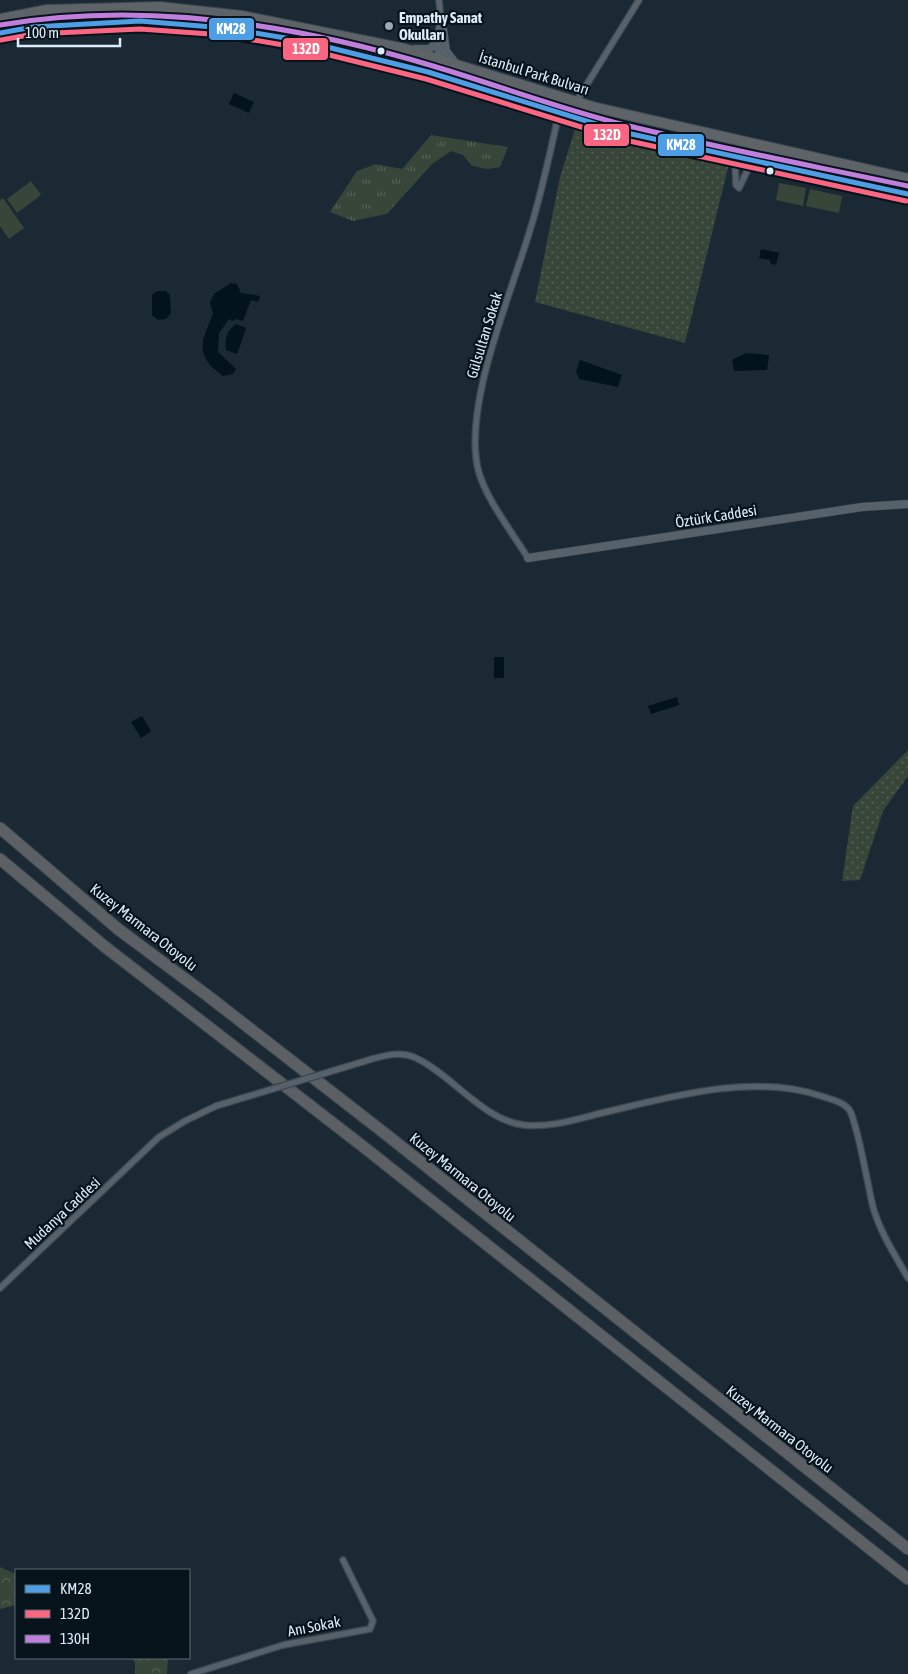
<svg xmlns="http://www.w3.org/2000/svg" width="908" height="1674" font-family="'Asap Condensed',sans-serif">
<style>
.grass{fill:url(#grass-dots)}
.forest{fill:url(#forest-crowns)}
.park{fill:url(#park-tufts)}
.pitch{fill:#374638}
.water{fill:#02131c}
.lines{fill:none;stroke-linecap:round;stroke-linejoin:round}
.minor-casing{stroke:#3a464f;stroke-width:8}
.tertiary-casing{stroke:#3a464f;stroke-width:9}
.trunk-casing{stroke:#3a464f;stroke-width:12}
.motorway-casing{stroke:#3a464f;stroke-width:13}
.minor{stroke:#56616a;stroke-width:5.5}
.tertiary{stroke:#56616a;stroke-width:8}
.trunk{stroke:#5e6368;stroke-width:10}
.motorway{stroke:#5c6064;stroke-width:11}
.minor-bridge-casing{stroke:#3a464f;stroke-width:8;stroke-linecap:butt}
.minor-bridge{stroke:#56616a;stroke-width:5.5}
.bus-1-casing{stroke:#07131b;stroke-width:9}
.bus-2-casing{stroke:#07131b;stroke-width:9}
.bus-3-casing{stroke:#07131b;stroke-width:9}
.bus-1{stroke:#4d9ee5;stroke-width:5}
.bus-2{stroke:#fa6682;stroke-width:5}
.bus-3{stroke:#c07fdc;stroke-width:5}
.poi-dot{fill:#98a8b4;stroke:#07131b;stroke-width:2}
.bus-dot{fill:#dcedf9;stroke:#07131b;stroke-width:2}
.labels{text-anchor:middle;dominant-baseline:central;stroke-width:4.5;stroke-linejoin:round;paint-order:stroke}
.poi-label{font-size:15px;font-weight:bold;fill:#dcedf9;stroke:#07131b;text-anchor:start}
.street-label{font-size:15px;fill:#dcedf9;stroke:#07131b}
.line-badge{stroke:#07131b;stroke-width:2}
.badge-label{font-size:14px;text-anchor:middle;font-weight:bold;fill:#fff}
</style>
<defs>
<pattern id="grass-dots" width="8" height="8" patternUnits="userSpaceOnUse" patternTransform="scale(1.25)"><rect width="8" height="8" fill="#374638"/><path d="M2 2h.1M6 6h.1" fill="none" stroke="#536156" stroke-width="1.8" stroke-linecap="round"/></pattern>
<pattern id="forest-crowns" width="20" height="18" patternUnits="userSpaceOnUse" patternTransform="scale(1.25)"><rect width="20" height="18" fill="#374638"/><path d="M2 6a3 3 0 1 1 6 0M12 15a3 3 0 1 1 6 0" fill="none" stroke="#536156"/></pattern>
<pattern id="park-tufts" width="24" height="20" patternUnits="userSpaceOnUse" patternTransform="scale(1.25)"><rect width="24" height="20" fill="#374638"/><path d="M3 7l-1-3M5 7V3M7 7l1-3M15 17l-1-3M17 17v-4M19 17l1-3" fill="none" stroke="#536156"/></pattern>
</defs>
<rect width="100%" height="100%" fill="#1a2934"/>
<g class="grass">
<polygon points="575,129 729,164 685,343 535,302 560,177"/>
<polygon points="908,750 908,776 883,811 860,880 842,881 853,806"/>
</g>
<g class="forest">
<polygon points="0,1567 16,1574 16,1605 0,1609"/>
<polygon points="131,1658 168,1658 167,1674 135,1674 135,1662"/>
</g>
<polygon class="park" points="431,135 508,147 500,167 488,169 472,166 463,155 451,151 432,164 387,214 353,221 330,212 357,171 376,164 402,169"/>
<g class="pitch">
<polygon points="31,181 41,195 17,213 7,199"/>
<polygon points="779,183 806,188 803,206 776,200"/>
<polygon points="810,189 842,196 839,213 806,206"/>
<polygon points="3,198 24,228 9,239 0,226 0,200"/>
</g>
<g class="water">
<polygon points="234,93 254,102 249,113 229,104"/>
<polygon points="761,249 779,253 776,265 770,263 770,260 759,258"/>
<path d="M231,283L237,284L241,293L260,296L258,302L251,300L243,321L236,319L232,321L229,319L219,333L218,352L236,369L233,374L223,376C194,355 201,343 213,314L210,302L214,294Z"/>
<polygon points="157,291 166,291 170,295 171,313 166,319 158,320 152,315 152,295"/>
<path d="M236,324L246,328L237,354L226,350C224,340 227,330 236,324Z"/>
<polygon points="746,353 769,355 767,370 734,371 732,360"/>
<polygon points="580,360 622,375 618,387 579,379 576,372"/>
<rect x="494" y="657" width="10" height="21"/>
<polygon points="677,697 679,705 651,714 648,706"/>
<polygon points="142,716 151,731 141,738 131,722"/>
</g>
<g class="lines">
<defs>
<g id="minor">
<polyline points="439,0 441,23"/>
<polyline points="428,72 439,65 442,58"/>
<polyline points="576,102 639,0"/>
<polyline points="731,157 735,162 736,185 739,188 750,165 758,162"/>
<path d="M528,558C512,532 485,498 478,469C463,404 511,295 530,230C542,192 550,152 559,113"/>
<path d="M372,1059C386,1055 402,1051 416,1058C452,1075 484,1121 524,1125C550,1128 577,1119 602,1113C670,1097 752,1073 821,1096C830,1099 845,1102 850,1111C853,1116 854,1124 856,1129C863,1155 867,1181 873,1207C880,1232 895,1255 908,1278"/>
<polyline points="0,1288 159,1137 185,1121 216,1106"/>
<polyline points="191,1674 283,1645 370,1629 373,1621 343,1560"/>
</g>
<g id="tertiary">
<polyline points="443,29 446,51 456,64"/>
<polyline points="437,43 443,69 450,78"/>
<polyline points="415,49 429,49 437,43 441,23"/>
<polyline points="365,56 365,41"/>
<polyline points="528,558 862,507 908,504"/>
</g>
<g id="trunk">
<polyline points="0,19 47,10 160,7 242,16 405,49 593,107 908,179"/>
<polyline points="0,33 33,27 140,21 225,28 303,41 428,72 622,132 908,194"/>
</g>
<g id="motorway">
<polyline points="0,828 118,929 208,996 383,1132 908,1549"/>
<polyline points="0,859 104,946 365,1148 908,1579"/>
</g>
</defs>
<use href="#minor" class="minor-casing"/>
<use href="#tertiary" class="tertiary-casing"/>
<use href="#trunk" class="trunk-casing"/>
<use href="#motorway" class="motorway-casing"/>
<use href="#minor" class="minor"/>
<use href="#tertiary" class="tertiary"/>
<use href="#trunk" class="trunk"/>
<use href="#motorway" class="motorway"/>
<defs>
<polyline id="minor-bridge" points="216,1106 372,1059"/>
</defs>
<use href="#minor-bridge" class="minor-bridge-casing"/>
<use href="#minor-bridge" class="minor-bridge"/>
<defs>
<polyline id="bus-1" points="0,33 33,27 140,21 225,28 303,41 428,72 622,132 908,194"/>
<polyline id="bus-2" points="1,40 34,34 140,29 224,35 301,48 426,79 620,139 906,201"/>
<path id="bus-3" d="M0,25C144,0 294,24 433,66C497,85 560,109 625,125C718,148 814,166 908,186"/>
</defs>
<use href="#bus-1" class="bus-1-casing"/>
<use href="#bus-2" class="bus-2-casing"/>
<use href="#bus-3" class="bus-3-casing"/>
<use href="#bus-1" class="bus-1"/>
<use href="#bus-2" class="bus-2"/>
<use href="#bus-3" class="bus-3"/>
</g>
<circle class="poi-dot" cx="389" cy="26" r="5"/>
<g class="bus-dot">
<circle cx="381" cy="51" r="4.5"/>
<circle cx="770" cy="171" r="4.5"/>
</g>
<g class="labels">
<g class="poi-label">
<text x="399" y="17">Empathy Sanat<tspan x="399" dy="17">Okulları</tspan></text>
</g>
<g class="street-label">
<text transform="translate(534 73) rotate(17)">İstanbul Park Bulvarı</text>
<text transform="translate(484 335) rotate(-73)">Gülsultan Sokak</text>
<text transform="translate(716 516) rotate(-9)">Öztürk Caddesi</text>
<text transform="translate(144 927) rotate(38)">Kuzey Marmara Otoyolu</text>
<text transform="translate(463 1177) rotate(39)">Kuzey Marmara Otoyolu</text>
<text transform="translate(62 1213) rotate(-43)">Mudanya Caddesi</text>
<text transform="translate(780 1429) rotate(38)">Kuzey Marmara Otoyolu</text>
<text transform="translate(314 1626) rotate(-11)">Anı Sokak</text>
</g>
</g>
<g class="line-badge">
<rect x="208" y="17" width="47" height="24" rx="5" fill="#4d9ee5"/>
<rect x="282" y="37" width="47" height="24" rx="5" fill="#fa6682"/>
<rect x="583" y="123" width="47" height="24" rx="5" fill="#fa6682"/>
<rect x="657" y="133" width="48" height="24" rx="5" fill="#4d9ee5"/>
</g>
<g class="badge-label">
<text x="231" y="34">KM28</text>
<text x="306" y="54">132D</text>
<text x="607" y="140">132D</text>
<text x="681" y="150">KM28</text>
</g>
<rect x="15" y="1569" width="175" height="90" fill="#07131b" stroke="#5c6a74"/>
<rect x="25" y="1585" width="25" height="8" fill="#4d9ee5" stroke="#5c6a74"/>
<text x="60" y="1594" font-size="15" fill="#dcedf9">KM28</text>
<rect x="25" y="1610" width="25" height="8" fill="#fa6682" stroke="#5c6a74"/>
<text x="60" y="1619" font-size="15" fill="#dcedf9">132D</text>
<rect x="25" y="1635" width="25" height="8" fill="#c07fdc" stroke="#5c6a74"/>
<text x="60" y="1644" font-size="15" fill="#dcedf9">130H</text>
<path d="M18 38v8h102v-8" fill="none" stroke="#dcedf9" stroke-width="2.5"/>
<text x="25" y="38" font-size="15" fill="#dcedf9" stroke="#07131b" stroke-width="4" paint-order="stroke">100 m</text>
</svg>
